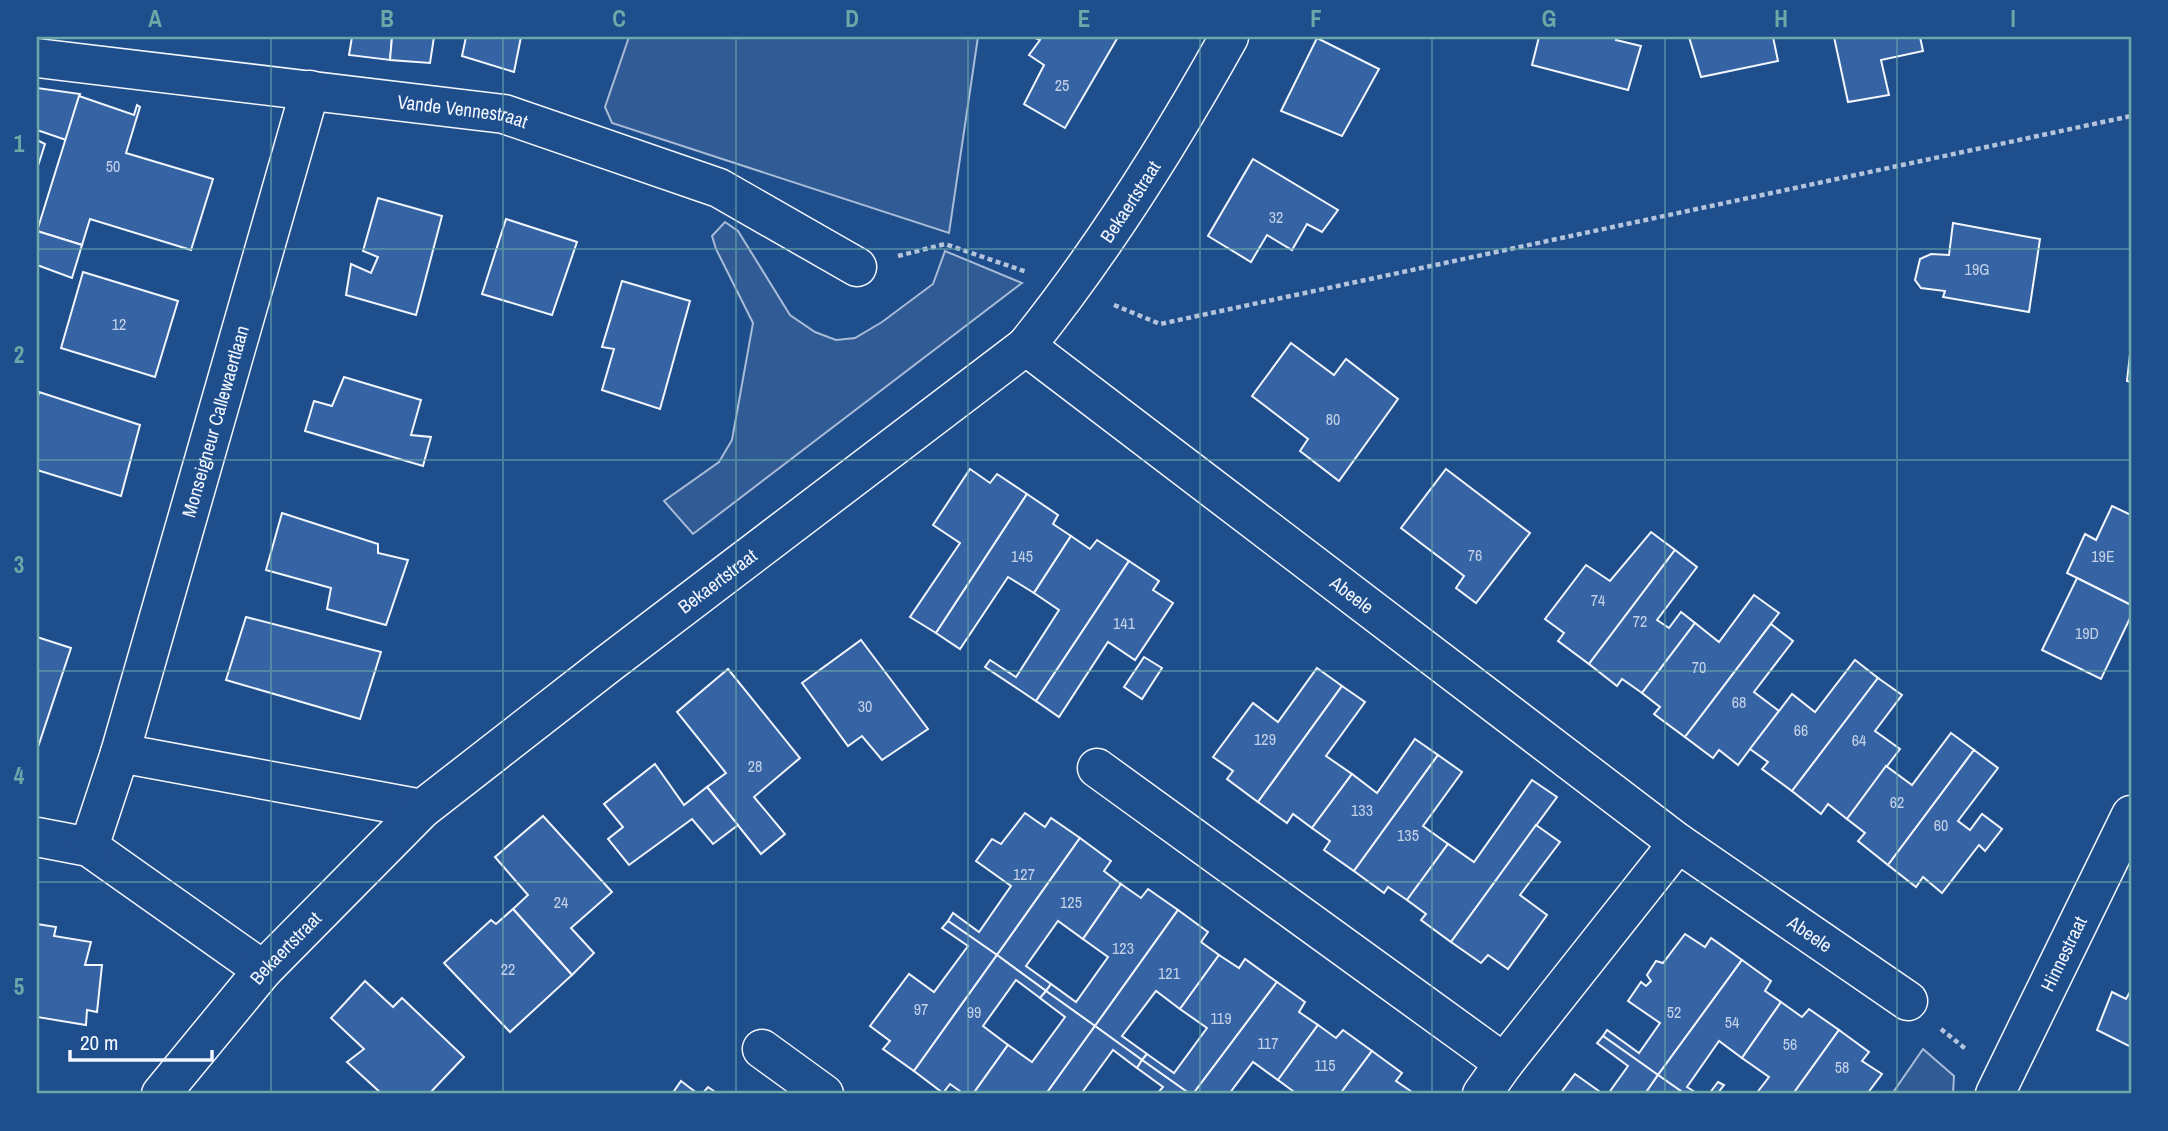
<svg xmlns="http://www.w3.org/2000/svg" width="2168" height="1131" font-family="'Archivo Narrow',sans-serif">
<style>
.built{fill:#305b95;stroke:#a8bbd7;stroke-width:2}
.building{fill:#3563a3;stroke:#f2f6ff;stroke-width:2}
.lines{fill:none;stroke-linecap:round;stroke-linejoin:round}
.street-casing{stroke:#f2f6ff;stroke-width:41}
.secondary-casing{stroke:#f2f6ff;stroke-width:41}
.path{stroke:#b3c4dc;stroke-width:4.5;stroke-dasharray:5 3.5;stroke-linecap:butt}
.street{stroke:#1f4e8c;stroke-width:38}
.secondary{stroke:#1f4e8c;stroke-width:38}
.grid{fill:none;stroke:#6aa9a8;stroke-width:2;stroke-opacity:0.55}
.labels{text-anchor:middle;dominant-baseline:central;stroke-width:5;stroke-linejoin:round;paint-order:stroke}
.number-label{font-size:16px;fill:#c3d1e8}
.street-label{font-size:19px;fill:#f2f6ff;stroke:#1f4e8c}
.neatline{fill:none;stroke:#6aa9a8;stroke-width:2.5}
.grid-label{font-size:23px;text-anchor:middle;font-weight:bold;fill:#6aa9a8}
</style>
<rect width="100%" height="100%" fill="#1f4e8c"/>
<g class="built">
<polygon points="629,37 978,37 949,233 612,123 605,107"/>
<polygon points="725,222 738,231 790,315 815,332 836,340 855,338 882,322 933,284 945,251 1022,283 693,534 664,501 719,462 732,440 753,323 716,249 712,236"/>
<polygon points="1923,1049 1954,1076 1953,1094 1892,1094"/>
</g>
<g class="building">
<polygon points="352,37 392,37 390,60 349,55"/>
<polygon points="392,37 434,37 430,63 390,60"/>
<polygon points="466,37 521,37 514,72 462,56"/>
<polygon points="1033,37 1118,37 1065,128 1024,104 1044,65 1029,55 1040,40"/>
<polygon points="1539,37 1617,37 1616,40 1641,46 1628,90 1532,65"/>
<polygon points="1689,37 1773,37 1778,61 1701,77"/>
<polygon points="1834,37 1920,37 1923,51 1881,60 1889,95 1848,102"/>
<polygon points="1317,38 1379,69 1342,136 1281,111"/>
<polygon points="37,88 80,94 66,140 37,130"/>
<polygon points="79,96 134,115 137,105 140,107 126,153 213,179 191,250 90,219 82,245 37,231"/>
<polygon points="37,140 45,144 37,169"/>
<polygon points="1253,159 1338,210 1322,232 1307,224 1292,250 1267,235 1251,262 1208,236"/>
<polygon points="378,198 442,216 416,315 346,295 351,264 371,273 378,257 363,251"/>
<polygon points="506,219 577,242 552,315 482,294"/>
<polygon points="1953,223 2040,239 2029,312 1943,297 1945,291 1921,288 1915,280 1920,259 1931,254 1949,255"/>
<polygon points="37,231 82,245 72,278 37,265"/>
<polygon points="83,272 178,301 155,377 61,348"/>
<polygon points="622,281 690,301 660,409 602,390 614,349 602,347"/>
<polygon points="1291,343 1334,375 1346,359 1398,399 1339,481 1300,451 1308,439 1252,396"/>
<polygon points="2131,345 2131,382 2127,381"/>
<polygon points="344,377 421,400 411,435 431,437 423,466 305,431 314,401 332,406"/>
<polygon points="39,392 140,425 121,496 37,470 37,401"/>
<polygon points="970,469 990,483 997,474 1027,494 936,633 910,617 960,543 933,525"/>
<polygon points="1446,469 1530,533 1476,603 1456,588 1464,576 1401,528"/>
<polygon points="1027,494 1058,515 1053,524 1071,536 1034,593 1008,577 960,649 936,633"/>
<polygon points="2112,506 2131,515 2131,605 2067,573 2085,534 2096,540"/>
<polygon points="282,513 378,544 378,553 408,560 386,625 327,609 331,588 266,570"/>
<polygon points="1651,532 1675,550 1589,664 1558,641 1564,633 1545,619 1586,565 1610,581"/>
<polygon points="1071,536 1090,549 1097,540 1129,561 1036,701 985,667 990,660 1016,677 1059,610 1034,593"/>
<polygon points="1675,550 1697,567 1657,620 1669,628 1681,612 1695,623 1642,693 1622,679 1617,686 1589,664"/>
<polygon points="1129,561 1159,581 1153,590 1173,603 1135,660 1108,642 1059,717 1036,701"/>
<polygon points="2077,578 2131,605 2131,616 2101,679 2042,650"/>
<polygon points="1754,595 1779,613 1685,737 1654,714 1660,707 1642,693 1695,623 1719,642"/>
<polygon points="246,617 381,652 360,719 226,680"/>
<polygon points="1771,624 1793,641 1754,692 1779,711 1738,765 1719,750 1713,758 1685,737"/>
<polygon points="37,637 71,648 38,747 37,747"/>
<polygon points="861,640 928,729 882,760 862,736 848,746 802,683"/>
<polygon points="1144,657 1162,668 1142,699 1124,687"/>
<polygon points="1855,660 1878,678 1792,791 1762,769 1768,762 1750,749 1792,694 1815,712"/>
<polygon points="1317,668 1342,686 1258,802 1227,779 1233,771 1213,757 1253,703 1278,722"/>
<polygon points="728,669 800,758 754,797 785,834 761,854 707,787 726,773 677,712"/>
<polygon points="1878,678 1902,695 1875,731 1900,749 1847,819 1828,804 1821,814 1792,791"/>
<polygon points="1342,686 1365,702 1326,756 1352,774 1312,828 1293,814 1287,823 1258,802"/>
<polygon points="1951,733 1974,750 1888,865 1858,841 1865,833 1847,819 1886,766 1912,785"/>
<polygon points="1415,739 1438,755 1354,871 1324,850 1330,841 1312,828 1352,774 1377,793"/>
<polygon points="1974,750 1998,768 1958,821 1970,830 1982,814 2002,829 1985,851 1979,845 1942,893 1923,877 1916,887 1888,865"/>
<polygon points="1438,755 1462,772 1423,826 1448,844 1407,900 1388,887 1384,893 1354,871"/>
<polygon points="655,764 684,805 707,787 738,825 713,844 692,819 629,865 608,839 623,827 604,804"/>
<polygon points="1532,780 1557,797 1451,942 1421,920 1426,914 1407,900 1448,844 1474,862"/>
<polygon points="1025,813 1045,827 1051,818 1080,838 997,955 948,921 953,913 979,932 1011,886 976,861 992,839 1001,844"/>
<polygon points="543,816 612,892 571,928 594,953 572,975 513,909 528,895 495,857"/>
<polygon points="1536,825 1560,842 1520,895 1547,915 1508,969 1488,955 1481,963 1451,942"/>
<polygon points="1080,838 1111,861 1104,871 1121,884 1083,939 1058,921 1026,966 1051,984 1046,991 997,955"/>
<polygon points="1121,884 1141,898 1148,889 1178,910 1095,1026 1046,991 1051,984 1076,1002 1108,957 1083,939"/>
<polygon points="513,909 572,975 510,1032 444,963 491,920 496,924"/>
<polygon points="1178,910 1208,932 1201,942 1219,955 1180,1009 1156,991 1122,1036 1147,1054 1142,1060 1095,1026"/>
<polygon points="948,921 997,955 914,1071 883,1049 890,1041 870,1026 909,974 934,992 968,946 942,928"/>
<polygon points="37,924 56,927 54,936 91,942 85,965 102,965 97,1012 87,1010 86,1025 37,1017"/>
<polygon points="1685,934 1705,947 1711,938 1742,960 1658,1075 1603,1036 1607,1030 1639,1053 1660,1023 1628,1001 1641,982 1646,986 1651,981 1647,975 1656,961 1663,963"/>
<polygon points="997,955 1046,991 1040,998 1016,980 983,1026 1008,1045 973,1094 964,1094 950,1084 943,1093 914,1071"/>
<polygon points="1219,955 1239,968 1245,959 1277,982 1193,1094 1190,1094 1142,1060 1147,1054 1174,1073 1207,1028 1180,1009"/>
<polygon points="1742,960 1771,981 1765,991 1781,1002 1742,1058 1719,1041 1687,1087 1698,1094 1685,1094 1658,1075"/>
<polygon points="365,981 393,1007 402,998 464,1057 429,1094 382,1094 347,1062 364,1049 331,1018"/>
<polygon points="1277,982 1305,1002 1299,1012 1318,1025 1278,1080 1253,1062 1229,1094 1193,1094"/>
<polygon points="2131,990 2131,1047 2097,1030 2112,992 2126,999"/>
<polygon points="1046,991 1095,1026 1046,1094 973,1094 1008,1045 1032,1062 1065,1017 1040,998"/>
<polygon points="1781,1002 1802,1017 1809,1009 1839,1030 1793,1094 1756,1094 1769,1077 1742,1058"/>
<polygon points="1318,1025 1336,1038 1343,1030 1372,1051 1340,1094 1297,1094 1278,1080"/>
<polygon points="1095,1026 1142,1060 1137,1068 1113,1050 1081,1094 1046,1094"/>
<polygon points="1839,1030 1869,1052 1862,1061 1882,1074 1867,1094 1793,1094"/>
<polygon points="1603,1036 1658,1075 1645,1094 1608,1094 1628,1066 1597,1043"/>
<polygon points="1372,1051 1402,1073 1396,1081 1415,1094 1340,1094"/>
<polygon points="1142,1060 1190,1094 1157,1094 1163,1087 1137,1068"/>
<polygon points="1575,1074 1603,1094 1560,1094"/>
<polygon points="1658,1075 1685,1094 1645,1094"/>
<polygon points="681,1081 698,1094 672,1094"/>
<polygon points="1718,1082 1724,1085 1717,1094 1709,1094"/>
<polygon points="708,1087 718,1094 702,1094"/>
</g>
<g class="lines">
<defs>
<g id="street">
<path id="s1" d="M37,58L504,114L719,188L857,267"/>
<path id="s2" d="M1026,346L1678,843L1908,1001"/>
<polyline points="120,753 422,809"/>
<polyline points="1097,768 1504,1063"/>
<polyline points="37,837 89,847 263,970"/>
<path id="s3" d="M89,847L120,753L310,90"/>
<polyline points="762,1049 824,1094"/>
<polyline points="1482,1094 1504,1063 1678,843"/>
<path id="s4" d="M1995,1094L2131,815"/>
</g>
<g id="secondary">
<path id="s5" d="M161,1094L263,970L422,809L608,664L1026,346C1104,249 1169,145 1229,37"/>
</g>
</defs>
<use href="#street" class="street-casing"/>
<use href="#secondary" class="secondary-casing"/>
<g class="path">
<polyline points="898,256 945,244 1027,272"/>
<polyline points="1114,305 1160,324 2131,116"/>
<polyline points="1941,1029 1967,1050"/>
</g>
<use href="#street" class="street"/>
<use href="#secondary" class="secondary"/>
</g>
<path class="grid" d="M271,37V1094M503,37V1094M736,37V1094M968,37V1094M1200,37V1094M1432,37V1094M1665,37V1094M1897,37V1094M37,249H2131M37,460H2131M37,671H2131M37,882H2131"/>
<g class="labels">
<g class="number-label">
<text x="1062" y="85">25</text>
<text x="113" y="166">50</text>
<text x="1276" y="217">32</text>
<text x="1977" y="269">19G</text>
<text x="119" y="324">12</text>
<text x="1333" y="419">80</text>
<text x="1475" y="555">76</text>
<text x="1022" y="556">145</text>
<text x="2103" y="556">19E</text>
<text x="1598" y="600">74</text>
<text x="1640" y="621">72</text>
<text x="1124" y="623">141</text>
<text x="2087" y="633">19D</text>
<text x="1699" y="667">70</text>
<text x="1739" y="702">68</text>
<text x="865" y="706">30</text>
<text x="1801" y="730">66</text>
<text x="1265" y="739">129</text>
<text x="1859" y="740">64</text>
<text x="755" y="766">28</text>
<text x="1897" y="802">62</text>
<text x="1362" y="810">133</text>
<text x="1941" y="825">60</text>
<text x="1408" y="835">135</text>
<text x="1024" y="874">127</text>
<text x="561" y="902">24</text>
<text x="1071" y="902">125</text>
<text x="1123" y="948">123</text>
<text x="508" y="969">22</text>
<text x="1169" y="973">121</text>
<text x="921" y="1009">97</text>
<text x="974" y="1012">99</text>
<text x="1674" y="1012">52</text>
<text x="1221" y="1018">119</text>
<text x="1732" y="1022">54</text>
<text x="1268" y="1043">117</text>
<text x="1790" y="1044">56</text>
<text x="1325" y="1065">115</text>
<text x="1842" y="1067">58</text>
</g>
<g class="street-label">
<text stroke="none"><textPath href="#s1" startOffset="429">Vande Vennestraat</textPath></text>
<text stroke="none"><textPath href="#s5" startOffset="1326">Bekaertstraat</textPath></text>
<text stroke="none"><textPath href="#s3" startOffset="444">Monseigneur Callewaertlaan</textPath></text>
<text stroke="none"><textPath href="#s5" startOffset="760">Bekaertstraat</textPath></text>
<text stroke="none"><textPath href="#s2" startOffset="410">Abeele</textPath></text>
<text stroke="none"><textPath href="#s2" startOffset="980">Abeele</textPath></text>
<text stroke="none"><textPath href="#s5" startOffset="192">Bekaertstraat</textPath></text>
<text stroke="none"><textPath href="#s4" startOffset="156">Hinnestraat</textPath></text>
</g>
</g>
<rect width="2168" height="1131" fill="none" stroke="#1f4e8c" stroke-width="77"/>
<path d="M70 1050v10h142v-10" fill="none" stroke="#f2f6ff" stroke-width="3.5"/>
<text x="80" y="1050" font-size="21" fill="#f2f6ff" stroke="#1f4e8c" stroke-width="5" paint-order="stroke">20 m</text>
<rect x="38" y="38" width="2092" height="1054" class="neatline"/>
<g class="grid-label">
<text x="155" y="27">A</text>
<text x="387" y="27">B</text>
<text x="619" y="27">C</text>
<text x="852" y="27">D</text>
<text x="1084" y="27">E</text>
<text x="1316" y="27">F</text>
<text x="1549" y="27">G</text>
<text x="1781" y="27">H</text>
<text x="2013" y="27">I</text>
<text x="19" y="152">1</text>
<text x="19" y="363">2</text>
<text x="19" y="573">3</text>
<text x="19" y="784">4</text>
<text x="19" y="995">5</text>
</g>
</svg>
